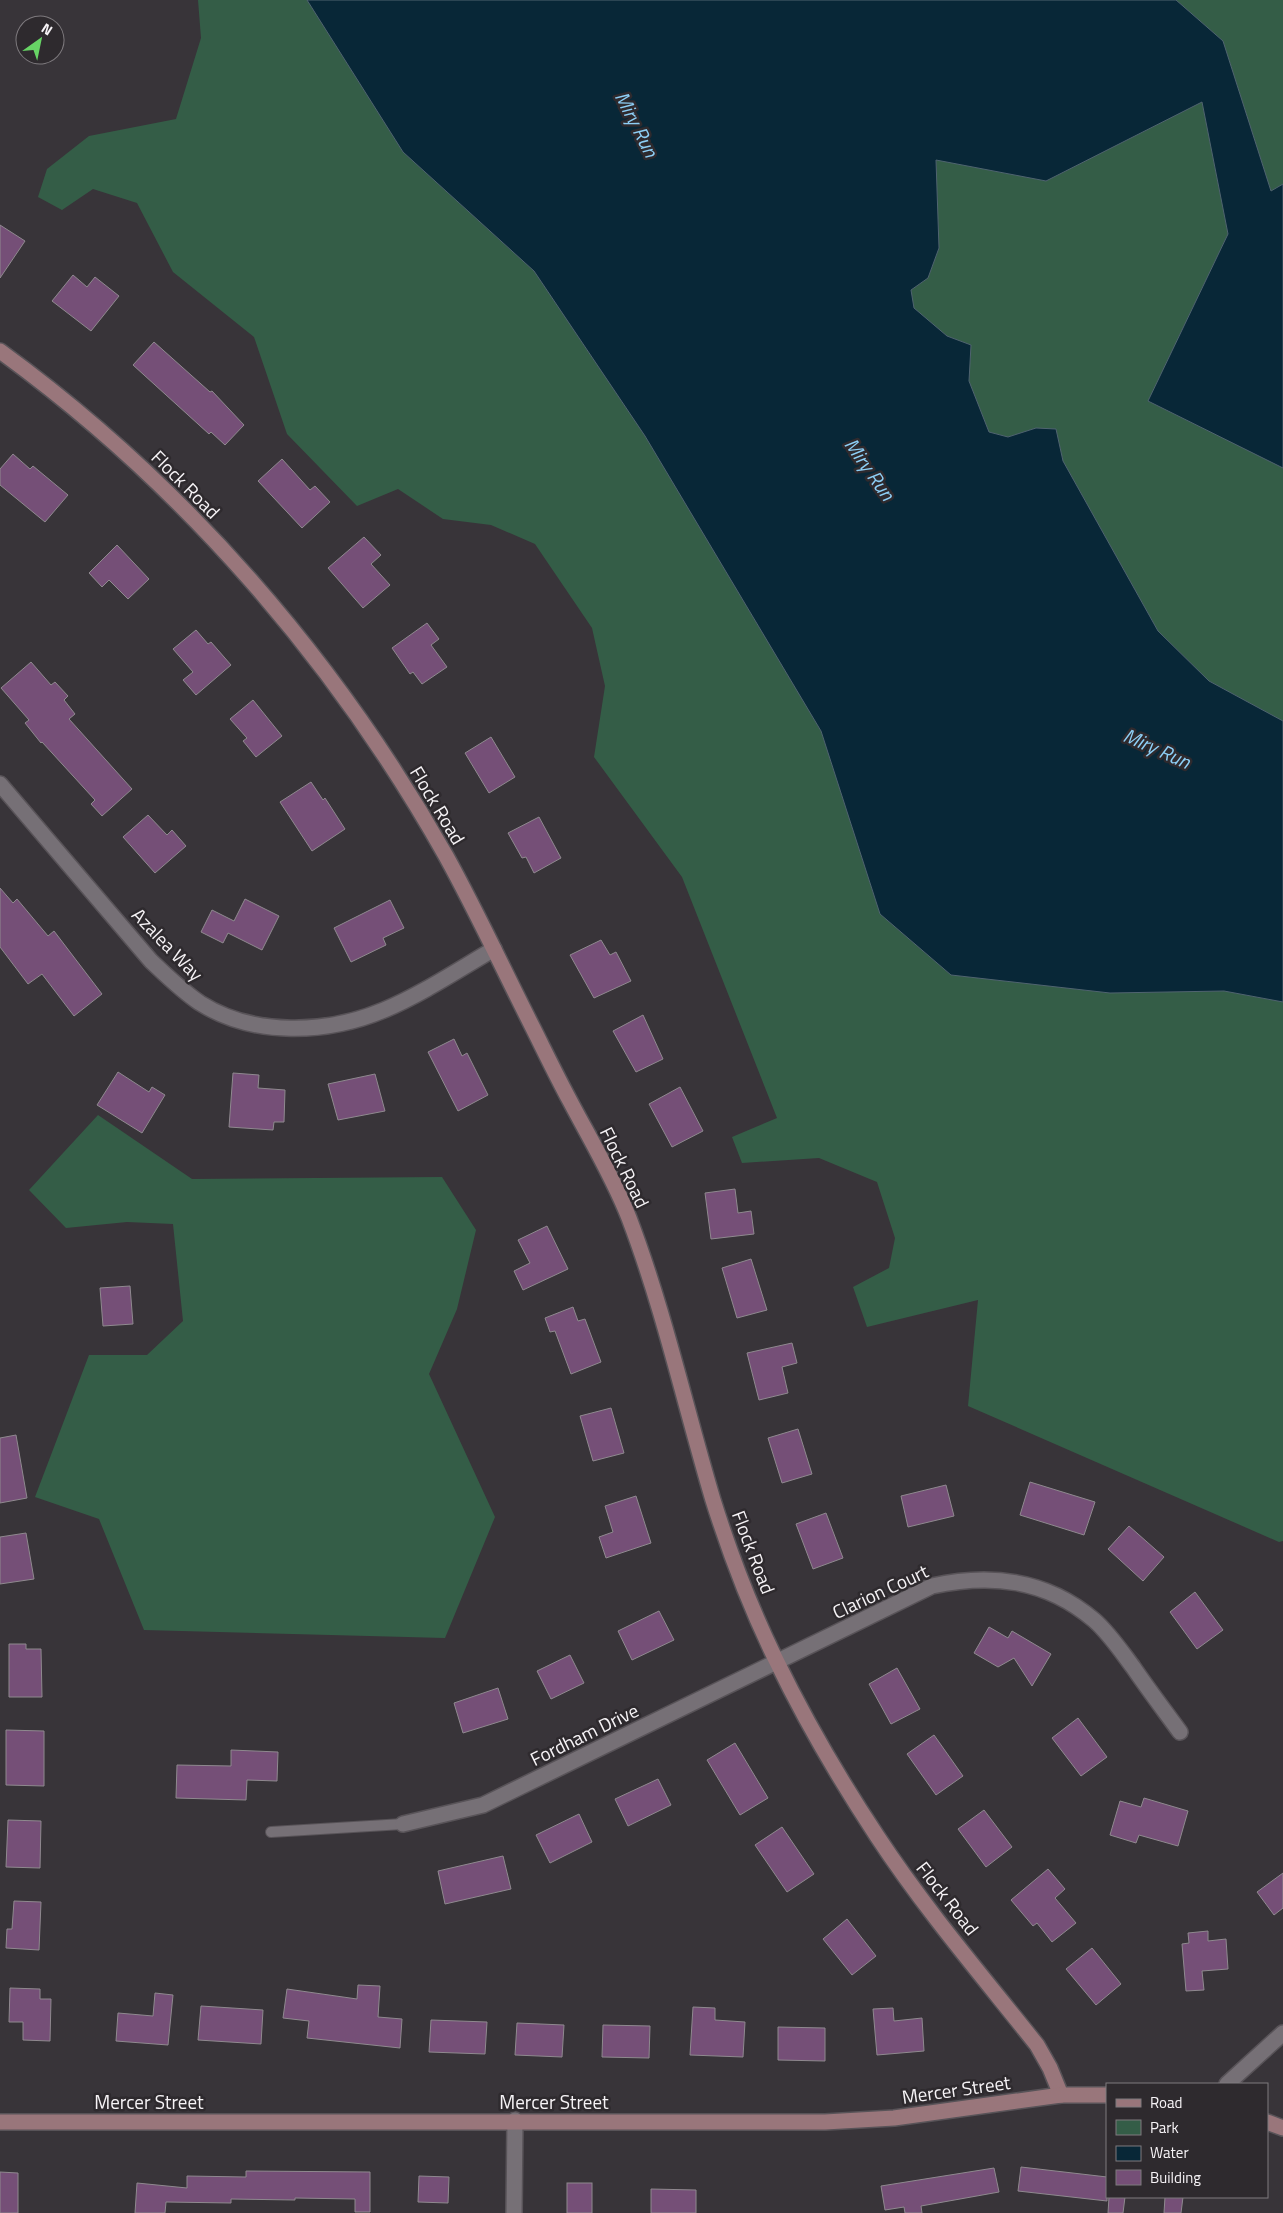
<svg xmlns="http://www.w3.org/2000/svg" width="1283" height="2213" font-family="'Titillium Web',sans-serif">
<style>
.green{fill:#345d47}
.water{fill:#082737;stroke:#4f6470}
.building{fill:#754f77;stroke:#8f898f}
.lines{fill:none;stroke-linecap:round;stroke-linejoin:round}
.lane-casing{stroke:#585358;stroke-width:12}
.street-casing{stroke:#585358;stroke-width:18}
.secondary-casing{stroke:#585358;stroke-width:18}
.lane{stroke:#767076;stroke-width:10}
.street{stroke:#767076;stroke-width:15}
.secondary{stroke:#99767b;stroke-width:15}
.labels{text-anchor:middle;dominant-baseline:central;stroke-width:5;stroke-linejoin:round;paint-order:stroke}
.street-label{font-size:19px;fill:#f6f3f6;stroke:#2e2a2e}
.water-label{font-size:20px;font-style:italic;fill:#8dcff6;stroke:#2e2a2e}
</style>
<rect width="100%" height="100%" fill="#383439"/>
<g class="green">
<polygon points="198,0 307,0 403,152 534,271 645,436 821,731 880,914 951,975 1110,993 1224,991 1283,1002 1283,1541 1279,1542 968,1406 978,1300 867,1327 853,1287 889,1268 895,1238 877,1182 819,1158 742,1163 732,1137 777,1118 682,877 594,757 605,686 592,628 535,544 491,525 443,519 398,489 357,506 287,434 254,337 173,272 137,203 93,189 62,210 38,197 47,169 89,136 176,119 201,38"/>
<polygon points="1176,0 1283,0 1283,184 1271,191 1223,41"/>
<polygon points="1202,102 1228,234 1148,401 1283,468 1283,721 1209,681 1158,631 1063,461 1056,430 1036,428 1008,437 989,432 969,381 971,345 947,336 913,308 911,290 928,278 939,248 936,159 1046,181"/>
<polygon points="98,1115 192,1179 442,1177 476,1230 457,1309 429,1374 495,1517 445,1638 144,1630 99,1519 35,1497 89,1355 147,1355 183,1321 173,1224 127,1222 66,1228 29,1190"/>
</g>
<polygon class="water" points="307,0 1176,0 1223,41 1271,191 1283,184 1283,468 1148,401 1228,234 1202,102 1046,181 936,160 939,248 928,278 911,290 914,308 947,336 971,345 969,381 989,432 1008,437 1036,428 1056,429 1063,461 1158,631 1209,681 1283,721 1283,1002 1224,991 1110,993 951,975 880,914 821,731 645,436 534,271 403,152"/>
<g class="building">
<polygon points="0,225 25,241 0,278"/>
<polygon points="73,275 87,287 95,277 119,296 91,331 52,301"/>
<polygon points="154,342 210,392 212,391 244,425 225,445 211,432 209,434 133,365"/>
<polygon points="13,454 30,469 33,466 68,495 45,522 0,485 0,469"/>
<polygon points="282,459 310,490 315,486 330,502 302,528 258,481"/>
<polygon points="364,537 381,555 371,564 390,585 363,608 328,568"/>
<polygon points="117,545 149,579 128,599 109,580 102,587 89,573"/>
<polygon points="427,623 439,639 431,645 447,667 422,684 413,672 410,674 392,648"/>
<polygon points="196,630 208,644 211,642 231,665 196,695 183,680 193,672 173,649"/>
<polygon points="31,662 51,685 55,682 68,696 64,700 75,714 69,719 132,789 102,816 91,804 95,800 42,742 41,743 25,723 29,720 1,688"/>
<polygon points="253,700 282,736 256,757 243,741 247,738 230,719"/>
<polygon points="491,737 515,777 489,793 465,753"/>
<polygon points="311,782 323,800 325,798 345,829 312,851 280,802"/>
<polygon points="148,815 167,835 172,830 186,846 155,873 123,837"/>
<polygon points="539,817 561,858 534,873 526,857 522,858 508,833"/>
<polygon points="0,888 13,903 17,899 48,936 54,931 102,994 74,1016 42,974 28,984 0,947"/>
<polygon points="245,899 279,916 262,950 228,933 223,943 201,932 212,910 234,921"/>
<polygon points="390,900 404,928 383,938 386,945 351,962 334,928"/>
<polygon points="601,940 610,955 616,952 631,981 594,998 570,955"/>
<polygon points="643,1015 663,1059 636,1072 613,1031"/>
<polygon points="454,1039 462,1056 467,1053 488,1095 458,1111 428,1052"/>
<polygon points="118,1072 149,1092 152,1087 165,1095 142,1133 97,1105"/>
<polygon points="233,1073 259,1075 258,1088 285,1090 284,1122 274,1122 273,1130 229,1127"/>
<polygon points="375,1074 385,1111 338,1120 328,1084"/>
<polygon points="680,1087 703,1131 672,1147 649,1104"/>
<polygon points="735,1189 738,1213 751,1211 754,1234 711,1239 705,1193"/>
<polygon points="547,1226 568,1269 523,1290 514,1271 530,1263 518,1240"/>
<polygon points="751,1259 767,1310 737,1318 722,1268"/>
<polygon points="130,1286 133,1324 103,1326 100,1288"/>
<polygon points="573,1307 578,1321 585,1319 601,1362 571,1374 555,1331 550,1332 545,1318"/>
<polygon points="792,1343 797,1363 782,1367 788,1393 759,1400 747,1353"/>
<polygon points="611,1408 624,1453 593,1461 580,1416"/>
<polygon points="798,1429 812,1474 782,1483 768,1438"/>
<polygon points="16,1435 27,1498 0,1503 0,1438"/>
<polygon points="1030,1482 1095,1502 1084,1535 1020,1515"/>
<polygon points="946,1485 954,1516 908,1527 901,1496"/>
<polygon points="636,1496 651,1543 606,1558 599,1537 613,1532 605,1506"/>
<polygon points="826,1513 843,1558 813,1569 796,1524"/>
<polygon points="1129,1526 1164,1557 1143,1581 1108,1549"/>
<polygon points="26,1533 34,1579 0,1584 0,1537"/>
<polygon points="1195,1592 1223,1630 1197,1649 1170,1612"/>
<polygon points="659,1611 674,1640 632,1660 618,1631"/>
<polygon points="989,1627 1008,1638 1012,1631 1051,1654 1032,1686 1014,1658 998,1667 974,1653"/>
<polygon points="9,1644 26,1644 26,1649 41,1649 42,1697 9,1697"/>
<polygon points="570,1655 584,1683 551,1699 537,1671"/>
<polygon points="897,1668 920,1709 891,1724 869,1684"/>
<polygon points="498,1688 508,1719 463,1733 454,1703"/>
<polygon points="1078,1718 1107,1757 1081,1776 1052,1738"/>
<polygon points="6,1730 44,1731 44,1786 6,1785"/>
<polygon points="934,1735 963,1776 936,1795 907,1754"/>
<polygon points="735,1743 768,1798 740,1815 707,1760"/>
<polygon points="231,1750 278,1752 277,1781 247,1780 246,1800 176,1798 177,1765 231,1766"/>
<polygon points="658,1779 671,1805 628,1826 615,1799"/>
<polygon points="1144,1798 1188,1811 1178,1846 1139,1835 1136,1843 1110,1835 1120,1801 1141,1807"/>
<polygon points="984,1810 1012,1847 986,1867 958,1829"/>
<polygon points="579,1814 592,1842 550,1863 536,1835"/>
<polygon points="8,1820 41,1821 40,1868 6,1867"/>
<polygon points="782,1827 814,1874 787,1892 755,1845"/>
<polygon points="503,1856 511,1889 445,1904 438,1871"/>
<polygon points="1048,1869 1065,1889 1055,1898 1076,1923 1052,1942 1037,1923 1033,1926 1011,1900"/>
<polygon points="1283,1873 1283,1908 1274,1915 1257,1892"/>
<polygon points="14,1901 41,1902 39,1950 6,1948 7,1929 12,1929"/>
<polygon points="847,1919 876,1956 852,1975 823,1939"/>
<polygon points="1208,1931 1208,1941 1226,1939 1228,1969 1202,1971 1204,1990 1186,1991 1182,1944 1189,1943 1188,1933"/>
<polygon points="1092,1948 1121,1984 1096,2005 1066,1969"/>
<polygon points="358,1985 380,1986 378,2017 402,2019 400,2048 307,2038 309,2021 283,2018 287,1989 357,1999"/>
<polygon points="10,1988 40,1989 40,1999 51,1999 50,2041 23,2040 23,2022 9,2022"/>
<polygon points="155,1993 173,1995 168,2045 116,2041 118,2013 153,2016"/>
<polygon points="201,2006 263,2010 261,2044 198,2040"/>
<polygon points="693,2007 715,2008 715,2020 745,2022 743,2057 690,2055"/>
<polygon points="893,2008 894,2021 922,2018 924,2051 877,2055 873,2009"/>
<polygon points="431,2020 487,2022 485,2054 429,2052"/>
<polygon points="517,2023 564,2025 562,2057 515,2055"/>
<polygon points="603,2025 650,2026 649,2058 602,2057"/>
<polygon points="778,2027 825,2028 825,2061 778,2060"/>
<polygon points="1021,2167 1107,2177 1107,2201 1018,2191"/>
<polygon points="994,2168 999,2192 921,2206 922,2213 905,2213 904,2207 885,2210 881,2186"/>
<polygon points="246,2171 370,2172 370,2212 355,2212 355,2199 295,2198 295,2200 231,2199 231,2203 166,2202 165,2213 135,2213 137,2183 187,2188 187,2176 246,2177"/>
<polygon points="0,2172 18,2173 18,2213 0,2213"/>
<polygon points="419,2176 449,2177 448,2203 418,2202"/>
<rect x="567" y="2183" width="25" height="30"/>
<polygon points="651,2189 696,2190 696,2213 651,2213"/>
<polygon points="1109,2197 1125,2197 1123,2213 1108,2213"/>
<polygon points="1165,2197 1183,2197 1181,2213 1164,2213"/>
</g>
<g class="lines">
<defs>
<polyline id="lane" points="271,1832 403,1824"/>
<g id="street">
<path d="M0,784L151,961C167,976 182,991 200,1003C254,1037 327,1034 384,1010C422,994 458,970 494,949"/>
<path d="M403,1824L483,1805L932,1586C991,1573 1046,1579 1094,1620C1109,1633 1121,1651 1133,1667C1148,1689 1164,1710 1180,1732"/>
<polyline points="1227,2084 1283,2033"/>
<polyline points="514,2213 515,2120"/>
</g>
<g id="secondary">
<path d="M0,351C183,484 335,659 446,856C477,912 504,971 533,1028C545,1052 557,1077 570,1101C590,1139 613,1177 629,1218C664,1310 685,1406 713,1500C730,1554 751,1609 776,1660C805,1720 840,1780 877,1836C925,1909 983,1977 1037,2045L1050,2068L1061,2095"/>
<polyline points="0,2122 825,2122 894,2118 1061,2095 1107,2095"/>
<polyline points="1267,2122 1283,2128"/>
</g>
</defs>
<use href="#lane" class="lane-casing"/>
<use href="#street" class="street-casing"/>
<use href="#secondary" class="secondary-casing"/>
<use href="#lane" class="lane"/>
<use href="#street" class="street"/>
<use href="#secondary" class="secondary"/>
</g>
<g class="labels">
<g class="street-label">
<text transform="translate(186 484) rotate(45)">Flock Road</text>
<text transform="translate(438 805) rotate(59)">Flock Road</text>
<text transform="translate(168 944) rotate(46)">Azalea Way</text>
<text transform="translate(625 1167) rotate(64)">Flock Road</text>
<text transform="translate(754 1552) rotate(69)">Flock Road</text>
<text transform="translate(880 1591) rotate(-25)">Clarion Court</text>
<text transform="translate(584 1734) rotate(-26)">Fordham Drive</text>
<text transform="translate(948 1898) rotate(52)">Flock Road</text>
<text transform="translate(956 2089) rotate(-8)">Mercer Street</text>
<text x="149" y="2101">Mercer Street</text>
<text x="554" y="2101">Mercer Street</text>
</g>
<g class="water-label">
<text transform="translate(637 124) rotate(63)">Miry Run</text>
<text transform="translate(870 469) rotate(55)">Miry Run</text>
<text transform="translate(1157 748) rotate(24)">Miry Run</text>
</g>
</g>
<rect x="1106" y="2083" width="162" height="115" fill="#2e2a2e" stroke="#7e7a7e"/>
<rect x="1116" y="2099" width="25" height="8" fill="#99767b" stroke="#7e7a7e"/>
<text x="1150" y="2108" font-size="15" fill="#f6f3f6">Road</text>
<rect x="1116" y="2120" width="25" height="15" fill="#345d47" stroke="#7e7a7e"/>
<text x="1150" y="2133" font-size="15" fill="#f6f3f6">Park</text>
<rect x="1116" y="2146" width="25" height="15" fill="#082737" stroke="#7e7a7e"/>
<text x="1150" y="2158" font-size="15" fill="#f6f3f6">Water</text>
<rect x="1116" y="2170" width="25" height="15" fill="#754f77" stroke="#7e7a7e"/>
<text x="1150" y="2183" font-size="15" fill="#f6f3f6">Building</text>
<g transform="translate(40 40) rotate(33)"><circle r="24" fill="#2e2a2e" stroke="#7e7a7e"/>
<path d="M0-4L9 19L0 12L-9 19Z" fill="#67d465"/>
<text y="-8" font-size="14" font-weight="bold" text-anchor="middle" fill="#f6f3f6">N</text>
</g>
</svg>
